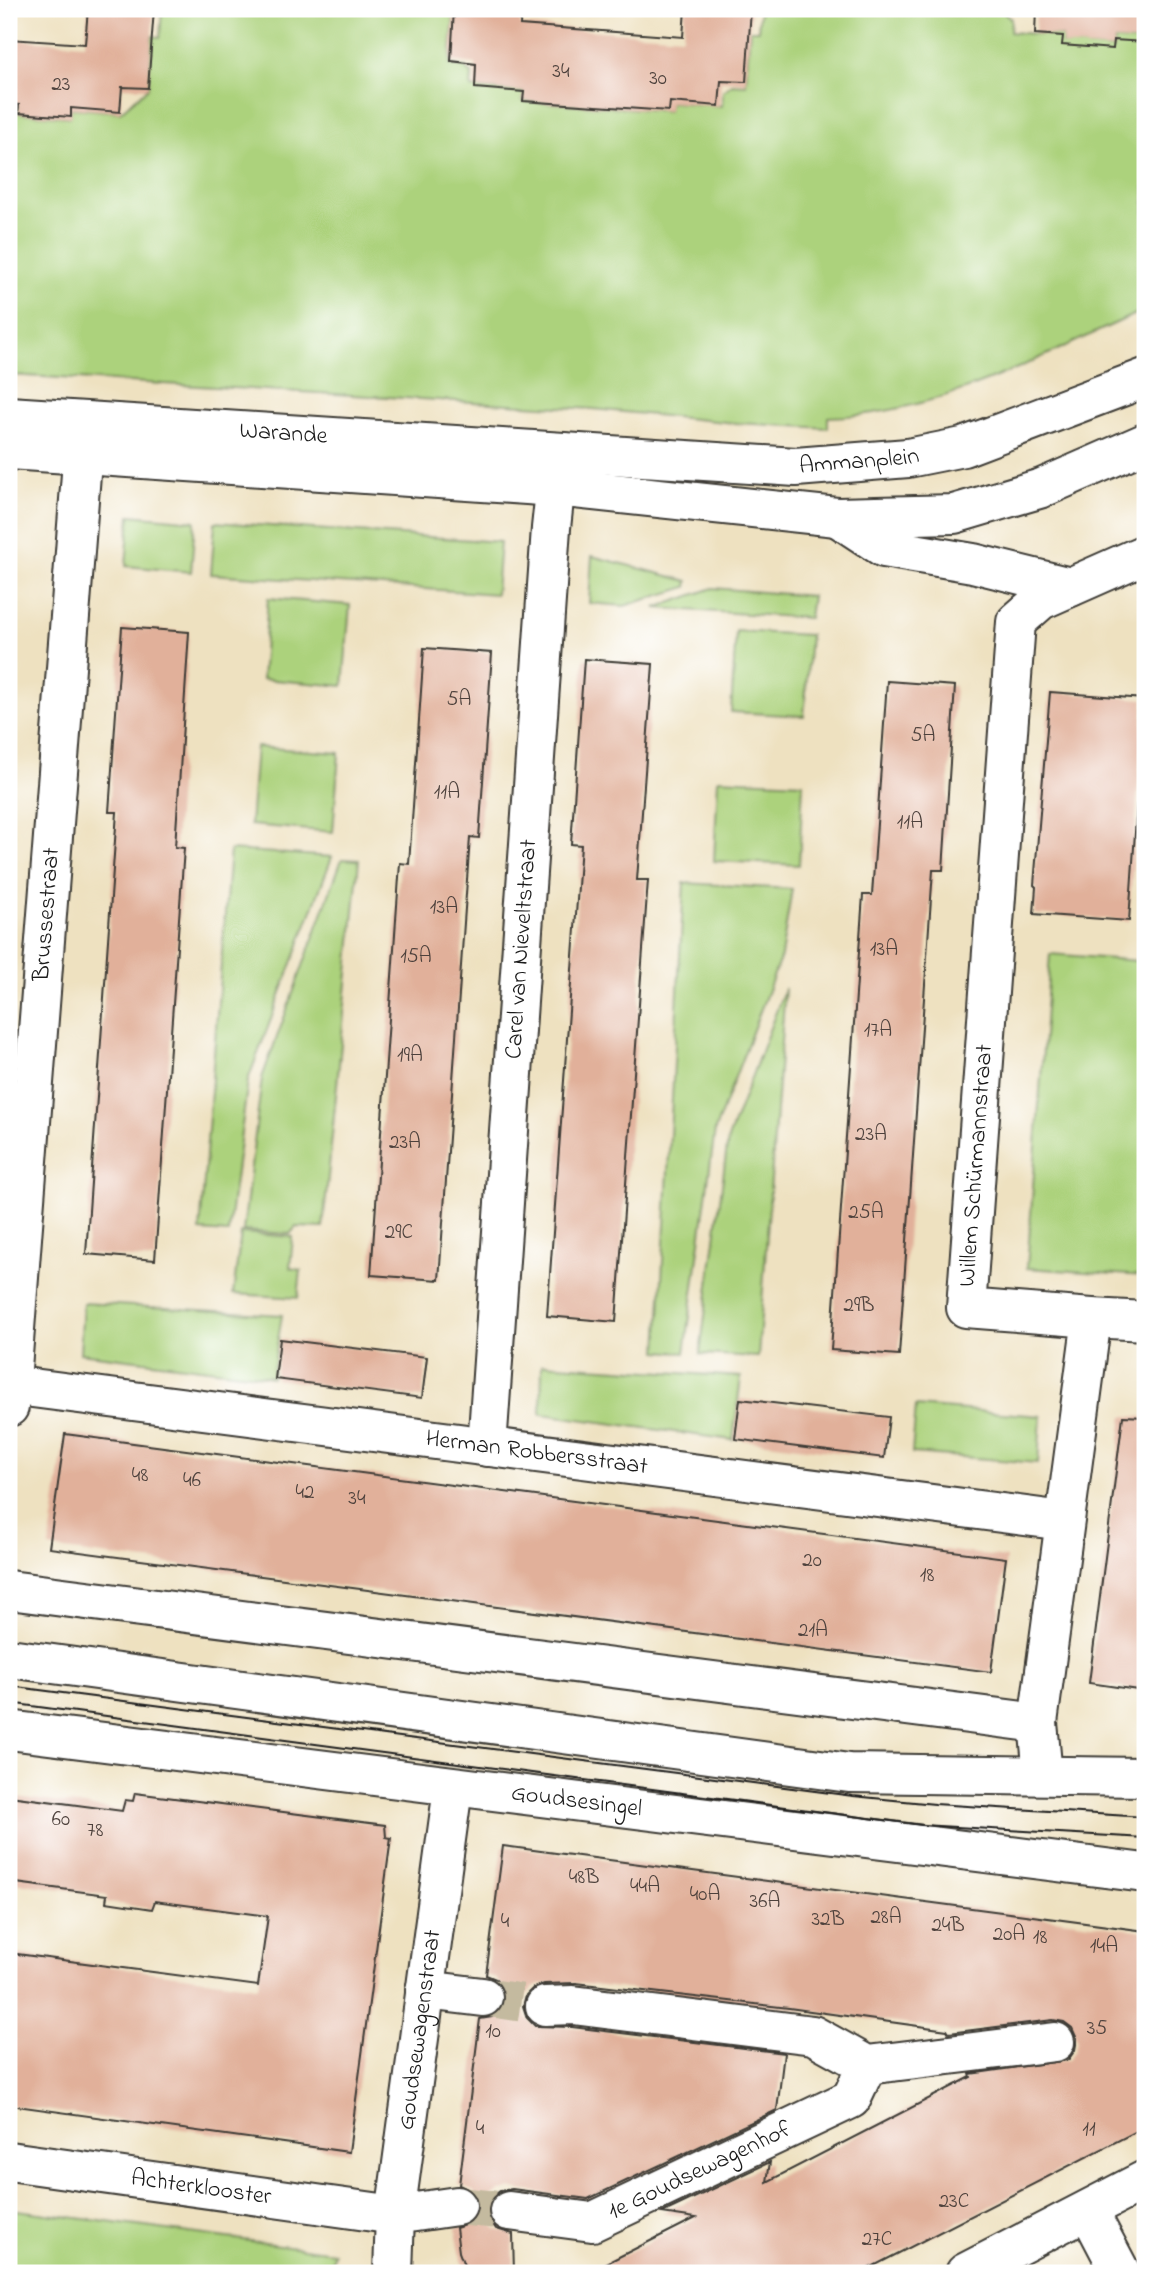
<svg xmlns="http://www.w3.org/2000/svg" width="1154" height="2282" font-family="'Indie Flower',sans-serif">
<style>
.green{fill:#acd27c;stroke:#64774c;stroke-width:2}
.building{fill:#e1b09a}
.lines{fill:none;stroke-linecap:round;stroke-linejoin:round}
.street-tunnel{stroke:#c4ba9f;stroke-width:38;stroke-dasharray:38 19;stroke-linecap:butt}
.street-casing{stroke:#3c3a35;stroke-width:42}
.secondary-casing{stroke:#3c3a35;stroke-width:42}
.street{stroke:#fff;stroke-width:38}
.secondary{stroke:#fff;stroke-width:38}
.tram{stroke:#1c1c1c;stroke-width:2}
.labels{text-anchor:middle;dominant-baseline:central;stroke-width:5;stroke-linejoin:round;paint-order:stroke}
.number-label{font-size:21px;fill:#4d413c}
.street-label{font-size:24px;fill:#1c1c1c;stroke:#fff}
</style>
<rect width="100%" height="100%" fill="#fff"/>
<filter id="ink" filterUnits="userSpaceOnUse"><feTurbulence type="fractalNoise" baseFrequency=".0143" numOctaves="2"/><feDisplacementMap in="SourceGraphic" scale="14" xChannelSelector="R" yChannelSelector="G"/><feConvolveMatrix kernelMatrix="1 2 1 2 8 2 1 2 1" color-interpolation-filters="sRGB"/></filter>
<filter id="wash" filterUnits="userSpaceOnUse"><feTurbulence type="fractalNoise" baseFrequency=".00686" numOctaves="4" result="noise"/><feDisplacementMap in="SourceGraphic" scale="28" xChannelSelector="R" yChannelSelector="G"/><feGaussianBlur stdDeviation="1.57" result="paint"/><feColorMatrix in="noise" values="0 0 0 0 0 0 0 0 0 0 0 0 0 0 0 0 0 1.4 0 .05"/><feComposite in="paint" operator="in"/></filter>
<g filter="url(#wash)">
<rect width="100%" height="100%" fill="#eee1c0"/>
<g class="green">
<path d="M162,9L454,10L450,65L464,67L472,74L471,88L524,92L523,101L668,111L670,102L722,106L723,91L732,84L746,85L750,30H758L760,9L1002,10L1011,19L1010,32L1063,36L1062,44L1113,49L1114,40L1145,42V310C1044,354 940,415 828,417V428L735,423L593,409L9,375V104L19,105V113L70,117L71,108L120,112L148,88L152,36L160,37Z"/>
<polygon points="130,515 195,521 191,572 126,566"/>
<polygon points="215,522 500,542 496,594 211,574"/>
<polygon points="592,556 688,581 687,587 624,606 589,603"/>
<polygon points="713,588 812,596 809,618 655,608"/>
<polygon points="268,598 350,605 343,686 262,679"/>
<polygon points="736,631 810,635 804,716 731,712"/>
<polygon points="256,747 339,753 333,832 250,825"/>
<polygon points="718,779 803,783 799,865 714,861"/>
<polygon points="230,850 332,857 248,1080 228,1233 200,1231"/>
<polygon points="342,859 359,860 323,1228 296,1227 290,1234 243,1231 262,1078"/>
<polygon points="684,883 792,889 781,956 715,1130 685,1353 658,1351"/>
<polygon points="1050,954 1139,961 1145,959 1145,1276 1027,1268"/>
<polygon points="785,988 758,1357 700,1354 728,1139"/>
<polygon points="241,1233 293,1237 290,1268 301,1270 298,1298 233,1294"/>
<polygon points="83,1303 282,1315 272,1377 80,1353"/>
<polygon points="542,1364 741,1377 733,1440 541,1414"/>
<polygon points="916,1406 1041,1416 1038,1463 912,1453"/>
<polygon points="9,2209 334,2252 330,2273 9,2273"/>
</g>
<g id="blocks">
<g class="building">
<polygon points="88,9 154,9 148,88 122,87 120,112 71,108 71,117 18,113 19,105 9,104 9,39 85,44"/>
<polygon points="454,9 521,9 520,25 683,37 685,9 751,9 746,82 721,81 719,106 670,102 669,111 523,101 524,92 475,88 476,64 451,61"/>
<polygon points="1036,9 1145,9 1145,42 1114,40 1113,49 1062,45 1063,36 1035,34"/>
<polygon points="122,627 189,632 175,847 184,848 155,1260 86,1254 117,812 109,812"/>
<polygon points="424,648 492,653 479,838 470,837 439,1280 371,1275 400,863 409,864"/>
<polygon points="584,659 653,664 637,880 648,880 616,1322 547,1316 581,845 571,844"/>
<polygon points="887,681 955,686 943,870 933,870 899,1355 831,1350 863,895 872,895"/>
<polygon points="1050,692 1144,699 1129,921 1034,914 1036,887 1034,885"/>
<polygon points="280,1339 427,1357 422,1398 275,1379"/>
<polygon points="740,1399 889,1417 884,1458 735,1439"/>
<polygon points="1123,1416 1145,1417 1145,1691 1089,1683"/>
<polygon points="65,1434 1006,1558 991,1672 49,1548"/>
<polygon points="135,1793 385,1825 386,1837 391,1838 349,2152 9,2105 9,1953 258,1986 268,1916 155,1901 152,1909 106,1902 107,1895 9,1882 9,1796 122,1811 125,1800 133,1801"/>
<polygon points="503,1846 1145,1931 1145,2127 860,2273 587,2273 696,2218 662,2213 770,2162 767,2182 971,2077 970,2074 1068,2060 1075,2050 1077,2039 1072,2028 1064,2022 1053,2020 949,2033 947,2030 789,2008 576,1983 544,1984 533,1988 526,1995 523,2006 527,2018 535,2026 572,2027 784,2053 777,2110 588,2199 512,2189 500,2191 491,2198 487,2207 489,2219 496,2229 513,2234 514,2273 467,2273 459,2252 456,2228 471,2223 477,2213 479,2204 474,2192 459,2185 480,2019 492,2017 501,2010 505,2000 503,1988 496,1979 486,1975"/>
</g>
</g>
</g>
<g filter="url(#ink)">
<use href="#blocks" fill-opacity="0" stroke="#3c3a35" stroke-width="2"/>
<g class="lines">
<g class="street-tunnel">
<polyline points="483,1997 545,2006"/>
<polyline points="457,2206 509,2211"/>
</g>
<defs>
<g id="street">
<polyline points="837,517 884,548 973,563 1070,587"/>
<polyline points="1092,1318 1145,1321"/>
<path id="s1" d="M9,1385L1064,1521"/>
<path id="s2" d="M9,1407L85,422"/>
<path id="s3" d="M487,1447L551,528L559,454"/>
<polyline points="9,1590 1038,1723"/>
<path id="s4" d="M1043,1775L1038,1723L1092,1318L966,1308L1016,622L1041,600L1145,554"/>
<polyline points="425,1990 483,1997"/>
<polyline points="545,2006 573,2005 813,2035 867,2065 1055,2042"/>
<path id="s5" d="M9,2161L395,2215L457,2206"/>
<polyline points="1088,2210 1121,2273"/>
<path id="s6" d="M509,2211L592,2222L851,2099L867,2065"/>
<path id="s7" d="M393,2273L395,2215L453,1788"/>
<polyline points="965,2273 1145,2180"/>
</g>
<g id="secondary">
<path id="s8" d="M9,416L796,467L908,458L963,447L1145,378"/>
<polyline points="9,450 556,487 837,517 954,514 1042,488 1145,443"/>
<polyline points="9,1658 849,1773 1145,1777"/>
<path id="s9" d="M9,1730L1145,1873"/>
</g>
</defs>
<use href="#street" class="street-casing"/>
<use href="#secondary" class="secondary-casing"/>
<use href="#street" class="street"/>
<use href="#secondary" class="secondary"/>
<g class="tram">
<polyline points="9,1686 853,1796 935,1804 1145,1817"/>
<polyline points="9,1703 921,1825 1145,1838"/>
</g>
</g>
</g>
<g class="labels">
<g class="number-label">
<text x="561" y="72">34</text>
<text x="658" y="79">30</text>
<text x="61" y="85">23</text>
<text x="459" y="700">5A</text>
<text x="923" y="736">5A</text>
<text x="447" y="793">11A</text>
<text x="910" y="823">11A</text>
<text x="444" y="908">13A</text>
<text x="884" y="950">13A</text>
<text x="416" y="957">15A</text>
<text x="878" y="1031">17A</text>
<text x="410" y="1056">19A</text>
<text x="871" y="1135">23A</text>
<text x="405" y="1143">23A</text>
<text x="866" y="1213">25A</text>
<text x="399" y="1233">29C</text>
<text x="859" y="1306">29B</text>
<text x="140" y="1476">48</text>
<text x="192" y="1481">46</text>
<text x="305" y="1493">42</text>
<text x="357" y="1499">34</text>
<text x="812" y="1561">20</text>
<text x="927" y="1576">18</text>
<text x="813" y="1631">21A</text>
<text x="61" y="1820">60</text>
<text x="95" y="1831">78</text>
<text x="584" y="1878">48B</text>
<text x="645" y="1887">44A</text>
<text x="705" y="1895">40A</text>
<text x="765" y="1902">36A</text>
<text x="886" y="1918">28A</text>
<text x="828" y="1920">32B</text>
<text x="505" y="1922">4</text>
<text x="948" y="1926">24B</text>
<text x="1009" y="1935">20A</text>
<text x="1040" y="1938">18</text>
<text x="1104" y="1947">14A</text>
<text x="1097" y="2029">35</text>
<text x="493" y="2032">10</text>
<text x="480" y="2129">4</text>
<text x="1089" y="2130">11</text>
<text x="954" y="2202">23C</text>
<text x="877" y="2240">27C</text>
</g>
<g class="street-label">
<text stroke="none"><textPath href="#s8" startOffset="275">Warande</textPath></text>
<text stroke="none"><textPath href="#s8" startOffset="852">Ammanplein</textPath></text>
<text stroke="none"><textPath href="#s2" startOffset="494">Brussestraat</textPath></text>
<text stroke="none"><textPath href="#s3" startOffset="499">Carel van Nieveltstraat</textPath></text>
<text stroke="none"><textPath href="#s4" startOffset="730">Willem Schürmannstraat</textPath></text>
<text stroke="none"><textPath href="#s1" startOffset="532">Herman Robbersstraat</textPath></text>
<text stroke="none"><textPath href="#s9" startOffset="572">Goudsesingel</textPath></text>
<text stroke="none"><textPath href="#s7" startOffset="245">Goudsewagenstraat</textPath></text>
<text stroke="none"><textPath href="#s6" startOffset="203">1e Goudsewagenhof</textPath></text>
<text stroke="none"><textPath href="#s5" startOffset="194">Achterklooster</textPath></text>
</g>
</g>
<rect width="1154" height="2282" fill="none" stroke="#fff" stroke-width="35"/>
</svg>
